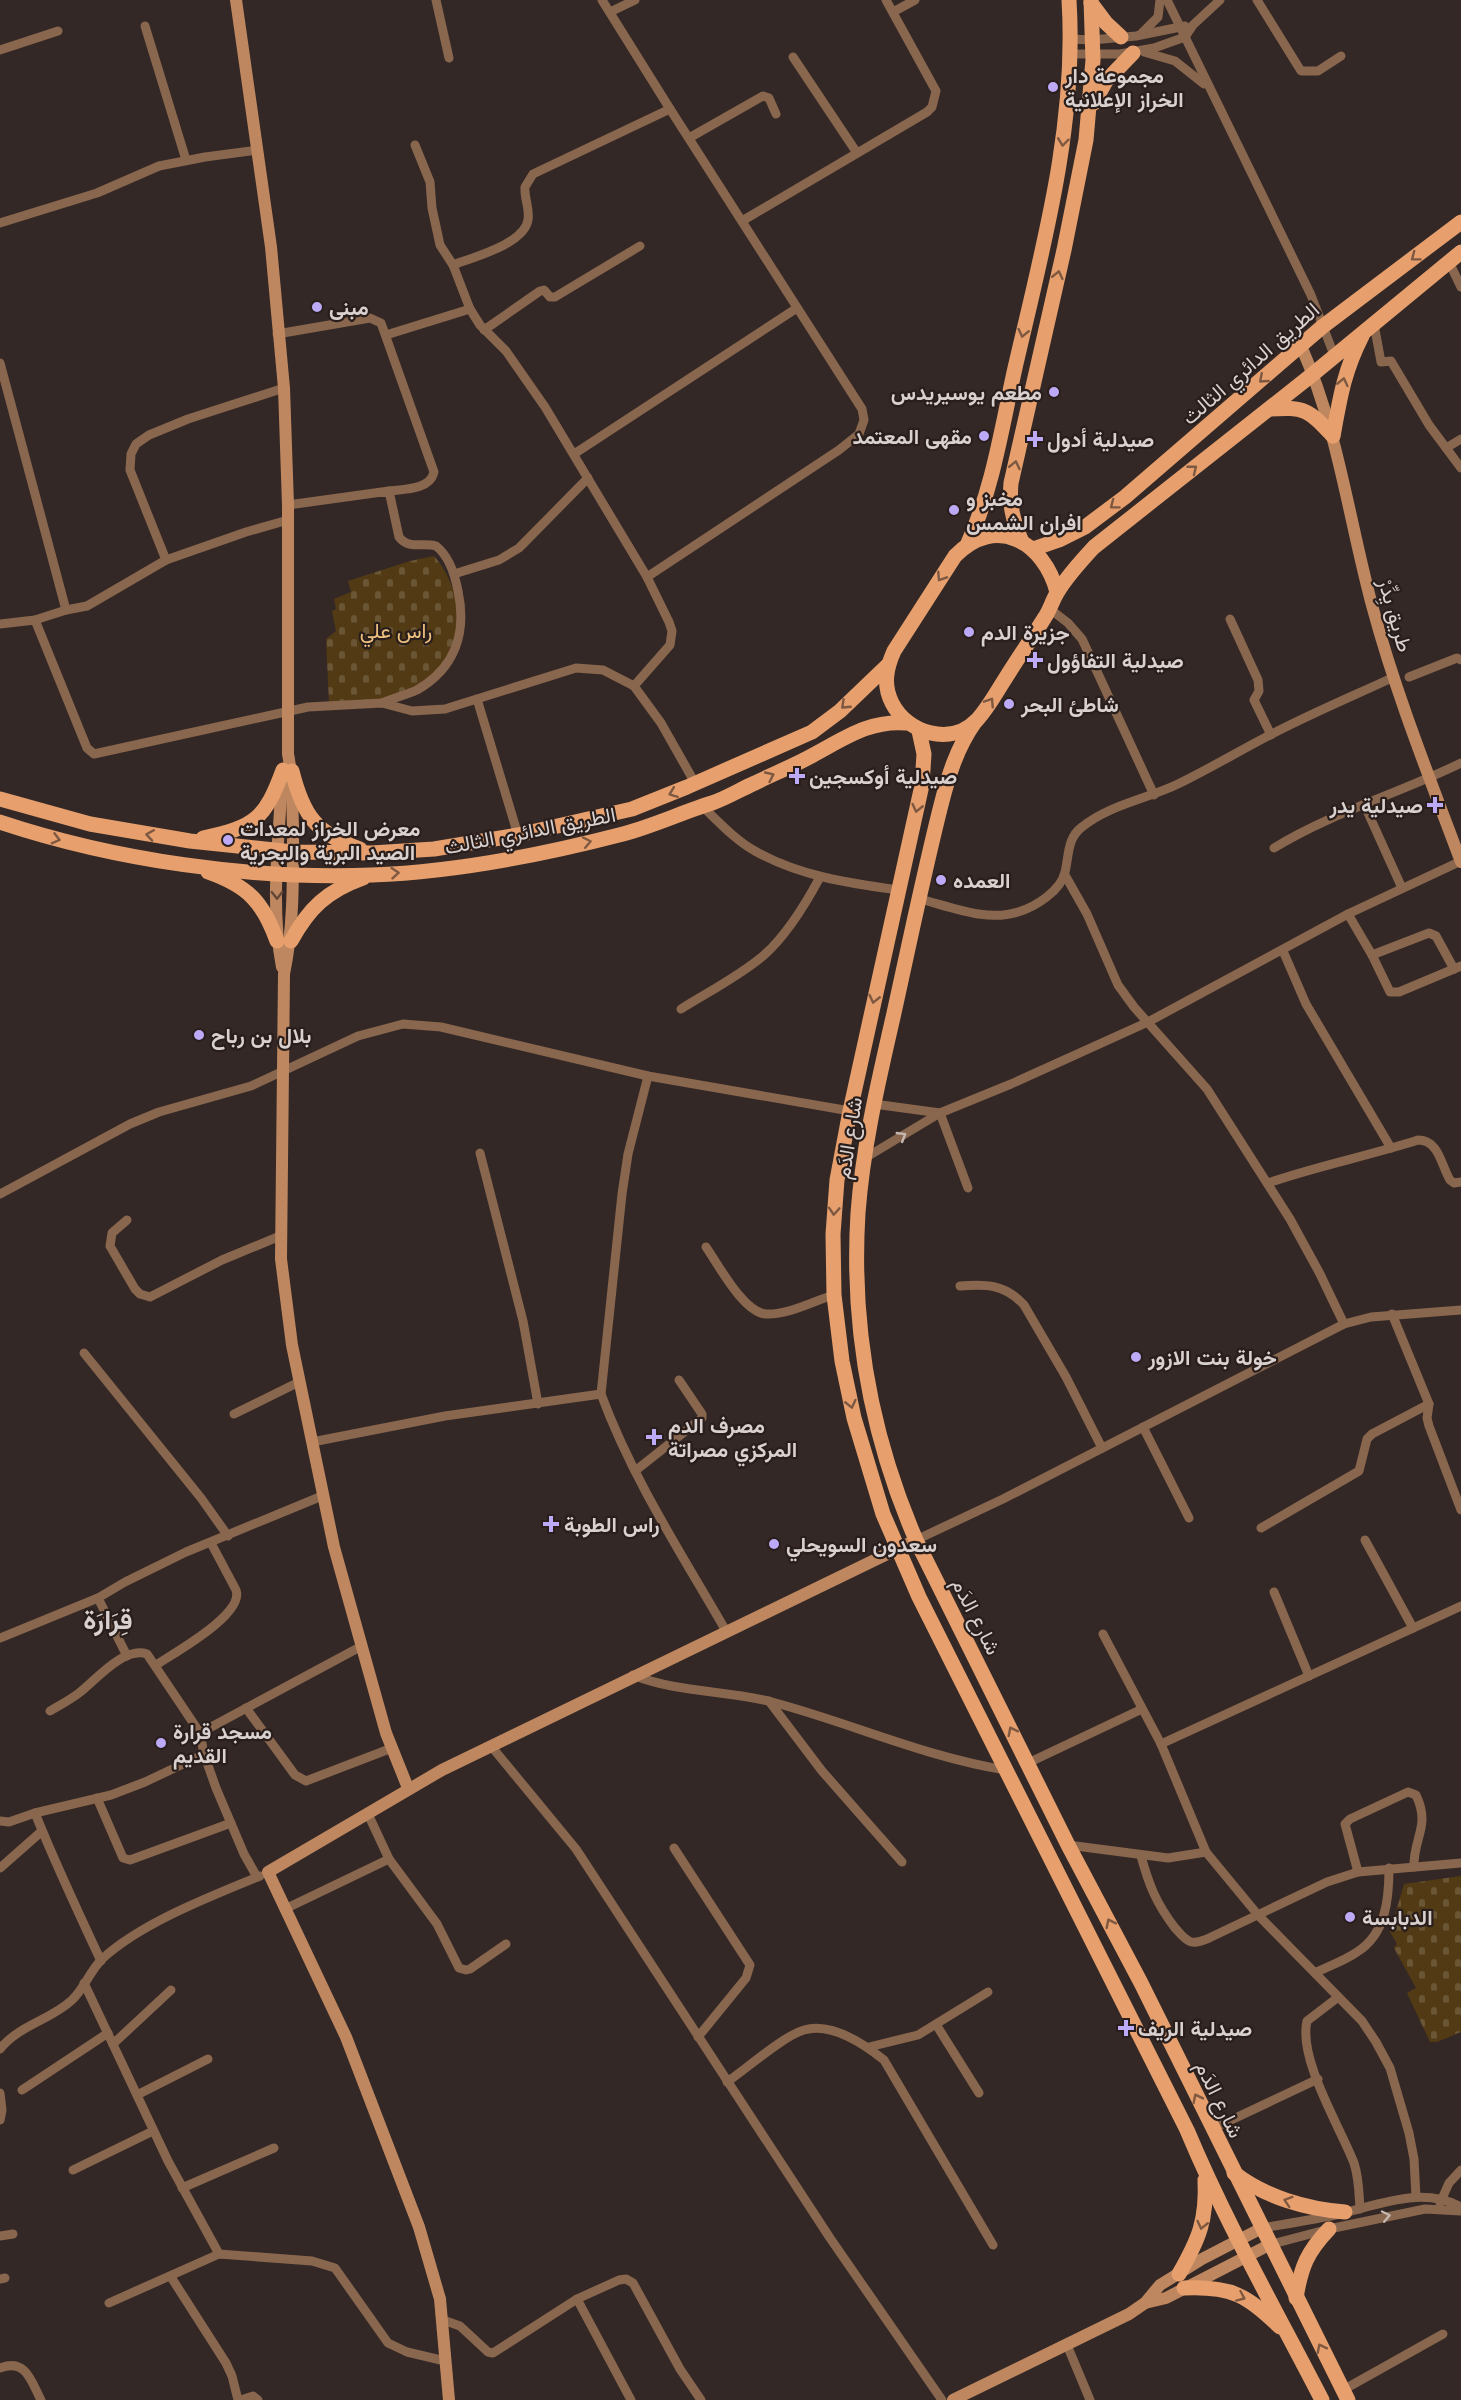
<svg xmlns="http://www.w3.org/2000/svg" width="1461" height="2400" font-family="Quicksand,Vazirmatn,sans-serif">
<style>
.cemetery{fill:url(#cemetery-stones)}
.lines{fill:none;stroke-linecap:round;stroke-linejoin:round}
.street{stroke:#89664e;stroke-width:9}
.secondary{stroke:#be8760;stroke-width:12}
.primary{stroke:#e7a06d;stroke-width:15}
.oneway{stroke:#7e5840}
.oneway2{stroke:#654837}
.oneway3{stroke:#c5b6af}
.poi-dot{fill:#bcaaf6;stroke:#291e1b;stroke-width:2}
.labels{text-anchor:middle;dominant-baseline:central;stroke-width:4.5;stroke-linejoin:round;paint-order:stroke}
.poi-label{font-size:21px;font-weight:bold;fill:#d9d1cf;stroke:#291e1b;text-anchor:start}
.street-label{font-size:21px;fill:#d9d1cf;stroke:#291e1b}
.park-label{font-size:21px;fill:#eec180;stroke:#291e1b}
.district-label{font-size:27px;font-weight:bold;fill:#d9d1cf;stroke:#291e1b}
</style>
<defs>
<pattern id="cemetery-stones" width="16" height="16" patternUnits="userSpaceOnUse" patternTransform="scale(1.5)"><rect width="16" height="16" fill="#523a14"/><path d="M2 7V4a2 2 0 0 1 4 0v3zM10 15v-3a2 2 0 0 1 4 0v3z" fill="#6a5535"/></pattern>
</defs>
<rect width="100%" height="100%" fill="#332825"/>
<g class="cemetery">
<path d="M434,556C457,582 465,622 452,655C450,662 422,686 415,690C395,702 352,702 329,703L326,639L336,631L332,611L336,609L334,599L351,592L348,581L410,561Z"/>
<polygon points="1461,1876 1461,2032 1437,2042 1430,2042 1407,1993 1416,1988 1394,1948 1397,1944 1390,1932 1404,1884"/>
</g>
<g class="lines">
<g class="street">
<polyline points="436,0 449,58"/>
<polyline points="602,0 670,109 862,409 864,420 859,434 839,450 647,577"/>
<polyline points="1167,0 1311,295 1334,355"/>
<polyline points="1257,0 1301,71 1318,71 1341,56"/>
<polyline points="610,12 635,0"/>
<polyline points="893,12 915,0"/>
<polyline points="145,26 186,160"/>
<polyline points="1141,34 1158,17 1160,0"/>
<polyline points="1071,39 1092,40 1136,36 1185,26"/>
<polyline points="0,50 58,31"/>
<polyline points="1144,52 1175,61 1204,84"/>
<polyline points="1071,54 1120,54 1154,48 1185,37 1193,25 1220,0"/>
<polyline points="793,57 857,153"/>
<path d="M670,109L533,174L525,187C524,198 530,209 528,220C524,244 474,257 453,265L470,309L480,325L506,351L545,407L647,577L669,622L672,631L670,645L634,686L661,723L695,783"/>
<polyline points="689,138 763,96 769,98 776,114"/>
<polyline points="415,145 430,182 432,208 440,245 453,265"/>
<polyline points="742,221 927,112 932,107 936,91 886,0"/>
<polyline points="0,223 97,193 159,166 205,157 258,150"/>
<polyline points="1449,262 1461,287"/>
<polyline points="1374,324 1381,362 1391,361 1429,425 1461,468"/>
<polyline points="484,330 540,291 544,290 550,297 555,297 640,246"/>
<path d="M277,334L370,318L381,323L434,472C430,490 404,489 389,491"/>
<polyline points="386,335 470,309"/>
<polyline points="0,363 66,610"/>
<polyline points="1446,448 1461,439"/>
<polyline points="574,454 797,308"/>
<path d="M288,505L389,491L399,537C409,550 423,542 436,546C449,556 455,575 458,591C467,633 455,668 417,690C406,695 393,698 382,703"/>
<polyline points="166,560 130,470 131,454 136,444 149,435 188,419 284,388"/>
<polyline points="454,574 499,560 519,548 588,478"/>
<polyline points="1050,609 1068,623 1082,639 1154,795"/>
<polyline points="1230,619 1258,680 1259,691 1254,700 1271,735"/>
<polyline points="35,620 87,748 94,754 308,707 382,703 412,711 445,709 576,668 603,670 634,686"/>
<polyline points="0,624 35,620 66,610 87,606 166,560 246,532 288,520"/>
<polyline points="1409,677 1457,658 1461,660"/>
<polyline points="477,699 518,835"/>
<polyline points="1364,804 1402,888"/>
<path d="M702,806C718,821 735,840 755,851C799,876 848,883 898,890"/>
<path d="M1274,848C1333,812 1400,793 1461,763"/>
<polyline points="1065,875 1087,914 1118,985 1134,1007 1207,1089 1290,1219 1320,1274 1344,1324"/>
<path d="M920,899C951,907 987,922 1018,912C1035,907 1061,891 1065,872C1069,856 1067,838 1082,827C1109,805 1147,799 1178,784C1209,769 1239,751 1270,735C1310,714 1353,696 1394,677"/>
<polyline points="1348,914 1372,955 1390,992 1399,992 1461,966"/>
<polyline points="1283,951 1306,1004 1391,1148"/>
<polyline points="1372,955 1429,933 1436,936 1454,969"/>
<path d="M681,1009C708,992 738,977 763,956C787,935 805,905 820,877"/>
<path d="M648,1076L628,1154L622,1194L601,1394C632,1478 681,1553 726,1631"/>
<polyline points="874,1104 940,1113"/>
<polyline points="940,1113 968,1188"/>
<polyline points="480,1153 523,1321 538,1404"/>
<polyline points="865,1158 940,1113 1011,1084 1148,1022 1348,914 1461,861"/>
<path d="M1268,1183C1317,1166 1368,1156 1418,1140C1439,1140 1441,1165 1450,1180L1454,1183L1461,1182"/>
<polyline points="0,1194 130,1124 159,1112 251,1086 358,1036 403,1024 441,1027 648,1076 850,1111"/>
<polyline points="127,1220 112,1233 110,1246 135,1289 140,1294 150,1297 222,1260 280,1236"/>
<path d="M706,1247C718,1264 744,1314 767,1314C788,1315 813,1301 834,1295"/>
<path d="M960,1286C986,1284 1005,1284 1024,1305L1066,1377L1102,1448"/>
<polyline points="1392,1314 1429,1404 1427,1418 1429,1426 1461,1510"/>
<polyline points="84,1353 201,1498 228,1536"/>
<polyline points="234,1414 299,1382"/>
<polyline points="1143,1427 1189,1518"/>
<polyline points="312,1442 445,1416 601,1394"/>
<polyline points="635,1471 702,1418 702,1414 679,1380"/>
<polyline points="1261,1528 1359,1471 1367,1439 1372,1434 1429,1404"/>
<polyline points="916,1540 1003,1499 1344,1324 1371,1317 1461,1310"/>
<polyline points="1365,1540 1413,1628"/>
<polyline points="1274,1592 1309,1676"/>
<polyline points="98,1598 127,1656"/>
<polyline points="1103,1634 1161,1744 1206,1852 1258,1915 1362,2021 1376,2042 1390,2068 1409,2133 1414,2159 1416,2197"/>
<polyline points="0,1638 98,1598 125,1582 186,1552 322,1496"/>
<path d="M156,1665C174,1653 245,1614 236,1590L211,1543"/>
<path d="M633,1675C678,1693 726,1690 772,1702C851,1723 925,1757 1006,1770"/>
<polyline points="769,1701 822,1771 902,1862"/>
<polyline points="246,1708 295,1775 306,1781 392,1748"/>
<path d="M50,1711C60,1705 70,1700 79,1693C96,1680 124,1646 147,1654L200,1733L204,1754L216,1788L244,1854L257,1877"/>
<polyline points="200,1733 360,1647"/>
<polyline points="1161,1744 1461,1606"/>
<polyline points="491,1746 576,1849 830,2238 942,2400"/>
<polyline points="1028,1763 1142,1709"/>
<polyline points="97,1798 123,1858 130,1860 231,1823"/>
<path d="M35,1813C55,1863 78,1912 101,1961"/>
<polyline points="368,1814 389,1859 437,1924 459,1968 466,1970 470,1969 506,1944"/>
<polyline points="0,1821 9,1822 35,1813 111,1795 145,1782 204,1754"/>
<polyline points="1068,1845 1168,1858 1206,1852"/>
<polyline points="674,1848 750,1965 746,1978 698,2037"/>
<path d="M1141,1856C1149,1885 1156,1903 1175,1928C1179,1932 1183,1938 1189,1941C1194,1944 1201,1941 1207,1939L1327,1882L1358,1872L1461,1863"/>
<polyline points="0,1868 42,1831"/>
<path d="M1358,1872L1345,1824L1350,1819L1408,1792L1416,1795C1431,1826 1413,1838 1414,1867"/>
<polyline points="285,1909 389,1859"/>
<path d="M1315,1973C1329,1966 1344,1961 1357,1952C1386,1934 1389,1899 1389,1868"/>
<polyline points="84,1983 168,2161 219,2254"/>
<path d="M1337,1998L1307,2021C1298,2059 1340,2127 1354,2163C1359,2178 1359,2194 1360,2209"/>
<polyline points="937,2026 979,2093"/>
<polyline points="113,2044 171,1990"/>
<polyline points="869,2047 918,2035 988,1992"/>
<path d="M0,2049C19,2025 51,2020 72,2000C84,1989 90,1971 102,1959C141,1923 211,1896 260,1876"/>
<path d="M727,2082C746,2069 785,2035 804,2030C831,2022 864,2044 884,2060L993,2245"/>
<polyline points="22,2090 108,2033"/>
<polyline points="0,2093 2,2110 0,2120"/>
<polyline points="137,2095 208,2059"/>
<polyline points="1212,2129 1318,2079"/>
<polyline points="73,2170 153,2131"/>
<polyline points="182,2188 274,2148"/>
<polyline points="1440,2203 1449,2183 1461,2170"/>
<path d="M1262,2228C1286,2224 1311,2220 1335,2215C1376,2206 1421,2185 1461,2207"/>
<polyline points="0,2236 13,2234"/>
<polyline points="1269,2245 1329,2229 1425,2209 1461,2211"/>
<polyline points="171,2277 226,2363 232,2376 238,2400"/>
<polyline points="0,2279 5,2278"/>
<polyline points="577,2299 631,2400"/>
<polyline points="109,2303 219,2254 312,2261 335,2268 388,2343 407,2352 445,2361"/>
<polyline points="443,2320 460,2326 488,2352 493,2353 577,2299 619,2280 626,2279 633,2283 680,2369 701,2400"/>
<polyline points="1067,2345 1090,2400"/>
<path d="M0,2368C26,2358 31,2381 41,2400"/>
<polyline points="1343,2390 1443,2334"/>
<polyline points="241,2400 253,2396 258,2400"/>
</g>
<g class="secondary">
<path d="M236,0L271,247L284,388L288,505V754C293,778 292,803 293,827C293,877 294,926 284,974L281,1259L292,1345L334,1547L386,1733L408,1788"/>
<path d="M1301,346C1338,429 1349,521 1373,609C1396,694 1430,779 1461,862"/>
<path d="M282,967C270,906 279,840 282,778"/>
<polyline points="1145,2303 1166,2298 1269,2245"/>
<polyline points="449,2400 440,2299 419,2227 346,2037 268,1872 442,1770 916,1540"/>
<polyline points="953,2400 1129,2314 1145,2303 1160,2285 1202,2259 1262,2228"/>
</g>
<g class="primary">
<polyline points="1091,3 1106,23 1121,37"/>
<polyline points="1094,103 1106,81 1133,53"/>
<path d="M1269,409C1305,407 1308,409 1333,436"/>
<path d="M1333,436C1340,398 1344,371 1362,336"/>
<path d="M1022,542C1013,521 1009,505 1011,483L1064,250L1086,140L1093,60L1091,0"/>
<path d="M968,543C993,488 1002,426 1015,368C1043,247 1077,125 1069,0"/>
<polyline points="1033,549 1059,540 1085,527 1125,497 1322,327 1461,222"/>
<path d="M1057,592C1044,542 996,514 955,556L894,651C886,669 883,685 892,703C907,733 951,747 977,720C988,708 996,693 1005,679C1018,658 1032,638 1045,617C1050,610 1052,601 1057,593C1067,576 1081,561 1094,547L1313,374L1461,252"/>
<path d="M975,722C956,749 948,777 940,809C923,877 909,945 894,1013C879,1079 863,1145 858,1213C851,1326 871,1436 916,1540L1068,1845L1141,1983L1348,2400"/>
<path d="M919,731L924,754L922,785L850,1111L837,1180L833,1234L834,1295L842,1361L854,1418L883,1514L919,1597L1187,2130C1226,2223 1276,2311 1322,2400"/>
<path d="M292,771C303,815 316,834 360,849"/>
<polyline points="0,799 90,824 190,841 293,852 372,853 434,849 518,835 632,809 687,787 812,732 840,711 888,665"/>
<path d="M0,822C114,860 252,880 372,875C456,872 542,855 623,834C653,826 683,812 712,803C727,798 741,789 755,783C775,773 796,765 815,754C845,738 870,720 906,723"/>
<path d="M203,838C255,827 265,819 283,770"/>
<path d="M208,872C248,886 263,902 277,941"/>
<path d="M291,941C309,908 327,891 363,878"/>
<path d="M1234,2173C1265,2197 1306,2209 1345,2212"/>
<path d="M1179,2274C1199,2239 1207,2220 1205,2180"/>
<path d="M1184,2288C1232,2286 1246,2295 1280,2327"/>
<path d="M1296,2298C1301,2267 1307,2252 1329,2229"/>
</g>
</g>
<defs><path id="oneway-chevron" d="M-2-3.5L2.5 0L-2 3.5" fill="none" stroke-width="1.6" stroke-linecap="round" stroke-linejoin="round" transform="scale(1.5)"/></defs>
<g class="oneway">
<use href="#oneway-chevron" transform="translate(1063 142) rotate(97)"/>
<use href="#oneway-chevron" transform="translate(1415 257) rotate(143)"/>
<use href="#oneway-chevron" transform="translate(1058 275) rotate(-77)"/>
<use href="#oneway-chevron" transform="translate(1023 333) rotate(103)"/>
<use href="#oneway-chevron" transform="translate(1263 379) rotate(139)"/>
<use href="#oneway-chevron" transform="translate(1343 382) rotate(-77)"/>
<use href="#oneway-chevron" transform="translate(1015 465) rotate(-77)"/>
<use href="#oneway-chevron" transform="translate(1193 469) rotate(-38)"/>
<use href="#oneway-chevron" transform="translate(1114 505) rotate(143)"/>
<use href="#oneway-chevron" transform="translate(941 577) rotate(123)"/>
<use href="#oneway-chevron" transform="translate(990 702) rotate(-57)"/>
<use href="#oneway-chevron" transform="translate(845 705) rotate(137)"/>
<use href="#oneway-chevron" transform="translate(770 776) rotate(-25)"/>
<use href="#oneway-chevron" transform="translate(673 793) rotate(159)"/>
<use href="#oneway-chevron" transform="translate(917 808) rotate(103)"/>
<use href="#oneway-chevron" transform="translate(150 835) rotate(-171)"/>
<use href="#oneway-chevron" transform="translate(56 839) rotate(15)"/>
<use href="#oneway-chevron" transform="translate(587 842) rotate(-12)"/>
<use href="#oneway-chevron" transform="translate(395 873) rotate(-5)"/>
<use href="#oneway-chevron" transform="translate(874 999) rotate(103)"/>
<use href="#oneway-chevron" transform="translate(834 1211) rotate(94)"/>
<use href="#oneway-chevron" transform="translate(851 1404) rotate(77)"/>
<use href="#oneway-chevron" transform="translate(1012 1731) rotate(-117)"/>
<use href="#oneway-chevron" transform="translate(1110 1923) rotate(-117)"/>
<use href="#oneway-chevron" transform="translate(1197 2098) rotate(-116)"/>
<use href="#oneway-chevron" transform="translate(1288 2201) rotate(-162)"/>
<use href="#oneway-chevron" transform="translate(1202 2225) rotate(103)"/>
<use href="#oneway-chevron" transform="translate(1241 2297) rotate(24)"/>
<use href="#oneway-chevron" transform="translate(1321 2348) rotate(-117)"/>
</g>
<use class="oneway2" href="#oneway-chevron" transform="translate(277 895) rotate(90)"/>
<g class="oneway3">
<use href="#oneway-chevron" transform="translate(902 1136) rotate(-31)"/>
<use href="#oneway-chevron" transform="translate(1386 2216) rotate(-12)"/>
</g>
<g class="poi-dot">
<circle cx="1053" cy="87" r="6"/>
<circle cx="317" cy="307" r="6"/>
<circle cx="1054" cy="392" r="6"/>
<circle cx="984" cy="436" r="6"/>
<path d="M1032 430h6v6h6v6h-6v6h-6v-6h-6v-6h6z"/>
<circle cx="954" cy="510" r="6"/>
<circle cx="969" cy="632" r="6"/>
<path d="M1032 651h6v6h6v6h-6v6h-6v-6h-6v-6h6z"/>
<circle cx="1009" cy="704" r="6"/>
<path d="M794 767h6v6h6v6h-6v6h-6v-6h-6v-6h6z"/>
<path d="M1432 796h6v6h6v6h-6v6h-6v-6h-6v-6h6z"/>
<circle cx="228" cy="840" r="6"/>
<circle cx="941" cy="880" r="6"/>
<circle cx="199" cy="1035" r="6"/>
<circle cx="1136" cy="1357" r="6"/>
<path d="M651 1428h6v6h6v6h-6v6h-6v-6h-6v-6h6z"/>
<path d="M548 1515h6v6h6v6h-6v6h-6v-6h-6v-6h6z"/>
<circle cx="774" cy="1544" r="6"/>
<circle cx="161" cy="1743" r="6"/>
<circle cx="1350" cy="1917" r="6"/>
<path d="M1123 2019h6v6h6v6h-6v6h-6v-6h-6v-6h6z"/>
</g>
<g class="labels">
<g class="poi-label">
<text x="1065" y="75">مجموعة دار<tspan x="1065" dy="24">الخراز اﻹعلانية</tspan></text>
<text x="329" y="307">مبنى</text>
<text x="1042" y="392" text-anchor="end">مطعم يوسيريدس</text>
<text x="972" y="436" text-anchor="end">مقهى المعتمد</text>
<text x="1047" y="439">صيدلية أدول</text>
<text x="966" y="498">مخبز و<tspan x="966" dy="24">افران الشمس</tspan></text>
<text x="981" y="632">جزيرة الدم</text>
<text x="1047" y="660">صيدلية التفاؤول</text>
<text x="1021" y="704">شاطئ البحر</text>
<text x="809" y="776">صيدلية أوكسجين</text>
<text x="1423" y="805" text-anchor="end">صيدلية يدر</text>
<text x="240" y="828">معرض الخراز لمعدات<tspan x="240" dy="24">الصيد البرية والبحرية</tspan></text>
<text x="953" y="880">العمده</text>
<text x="211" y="1035">بلال بن رباح</text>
<text x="1148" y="1357">خولة بنت الازور</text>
<text x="668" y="1425">مصرف الدم<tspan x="668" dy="24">المركزي مصراتة</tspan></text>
<text x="564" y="1524">راس الطوبة</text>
<text x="786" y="1544">سعدون السويحلي</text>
<text x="173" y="1731">مسجد قرارة<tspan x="173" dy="24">القديم</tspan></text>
<text x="1362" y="1917">الدبابسة</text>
<text x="1138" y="2028">صيدلية الريف</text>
</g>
<g class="street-label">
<text transform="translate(1250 363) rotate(-41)">الطريق الدائري الثالث</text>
<text transform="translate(1396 615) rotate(74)">طريق يِدِّرْ</text>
<text transform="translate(530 830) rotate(-11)">الطريق الدائري الثالث</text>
<text transform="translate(848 1138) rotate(-81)">شارع الدَم</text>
<text transform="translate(977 1616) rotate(63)">شارع الدَم</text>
<text transform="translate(1220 2099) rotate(64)">شارع الدَم</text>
</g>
<g class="park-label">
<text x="396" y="630">راس علي</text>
</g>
<g class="district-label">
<text x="108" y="1619">قِرَارَة</text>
</g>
</g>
</svg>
